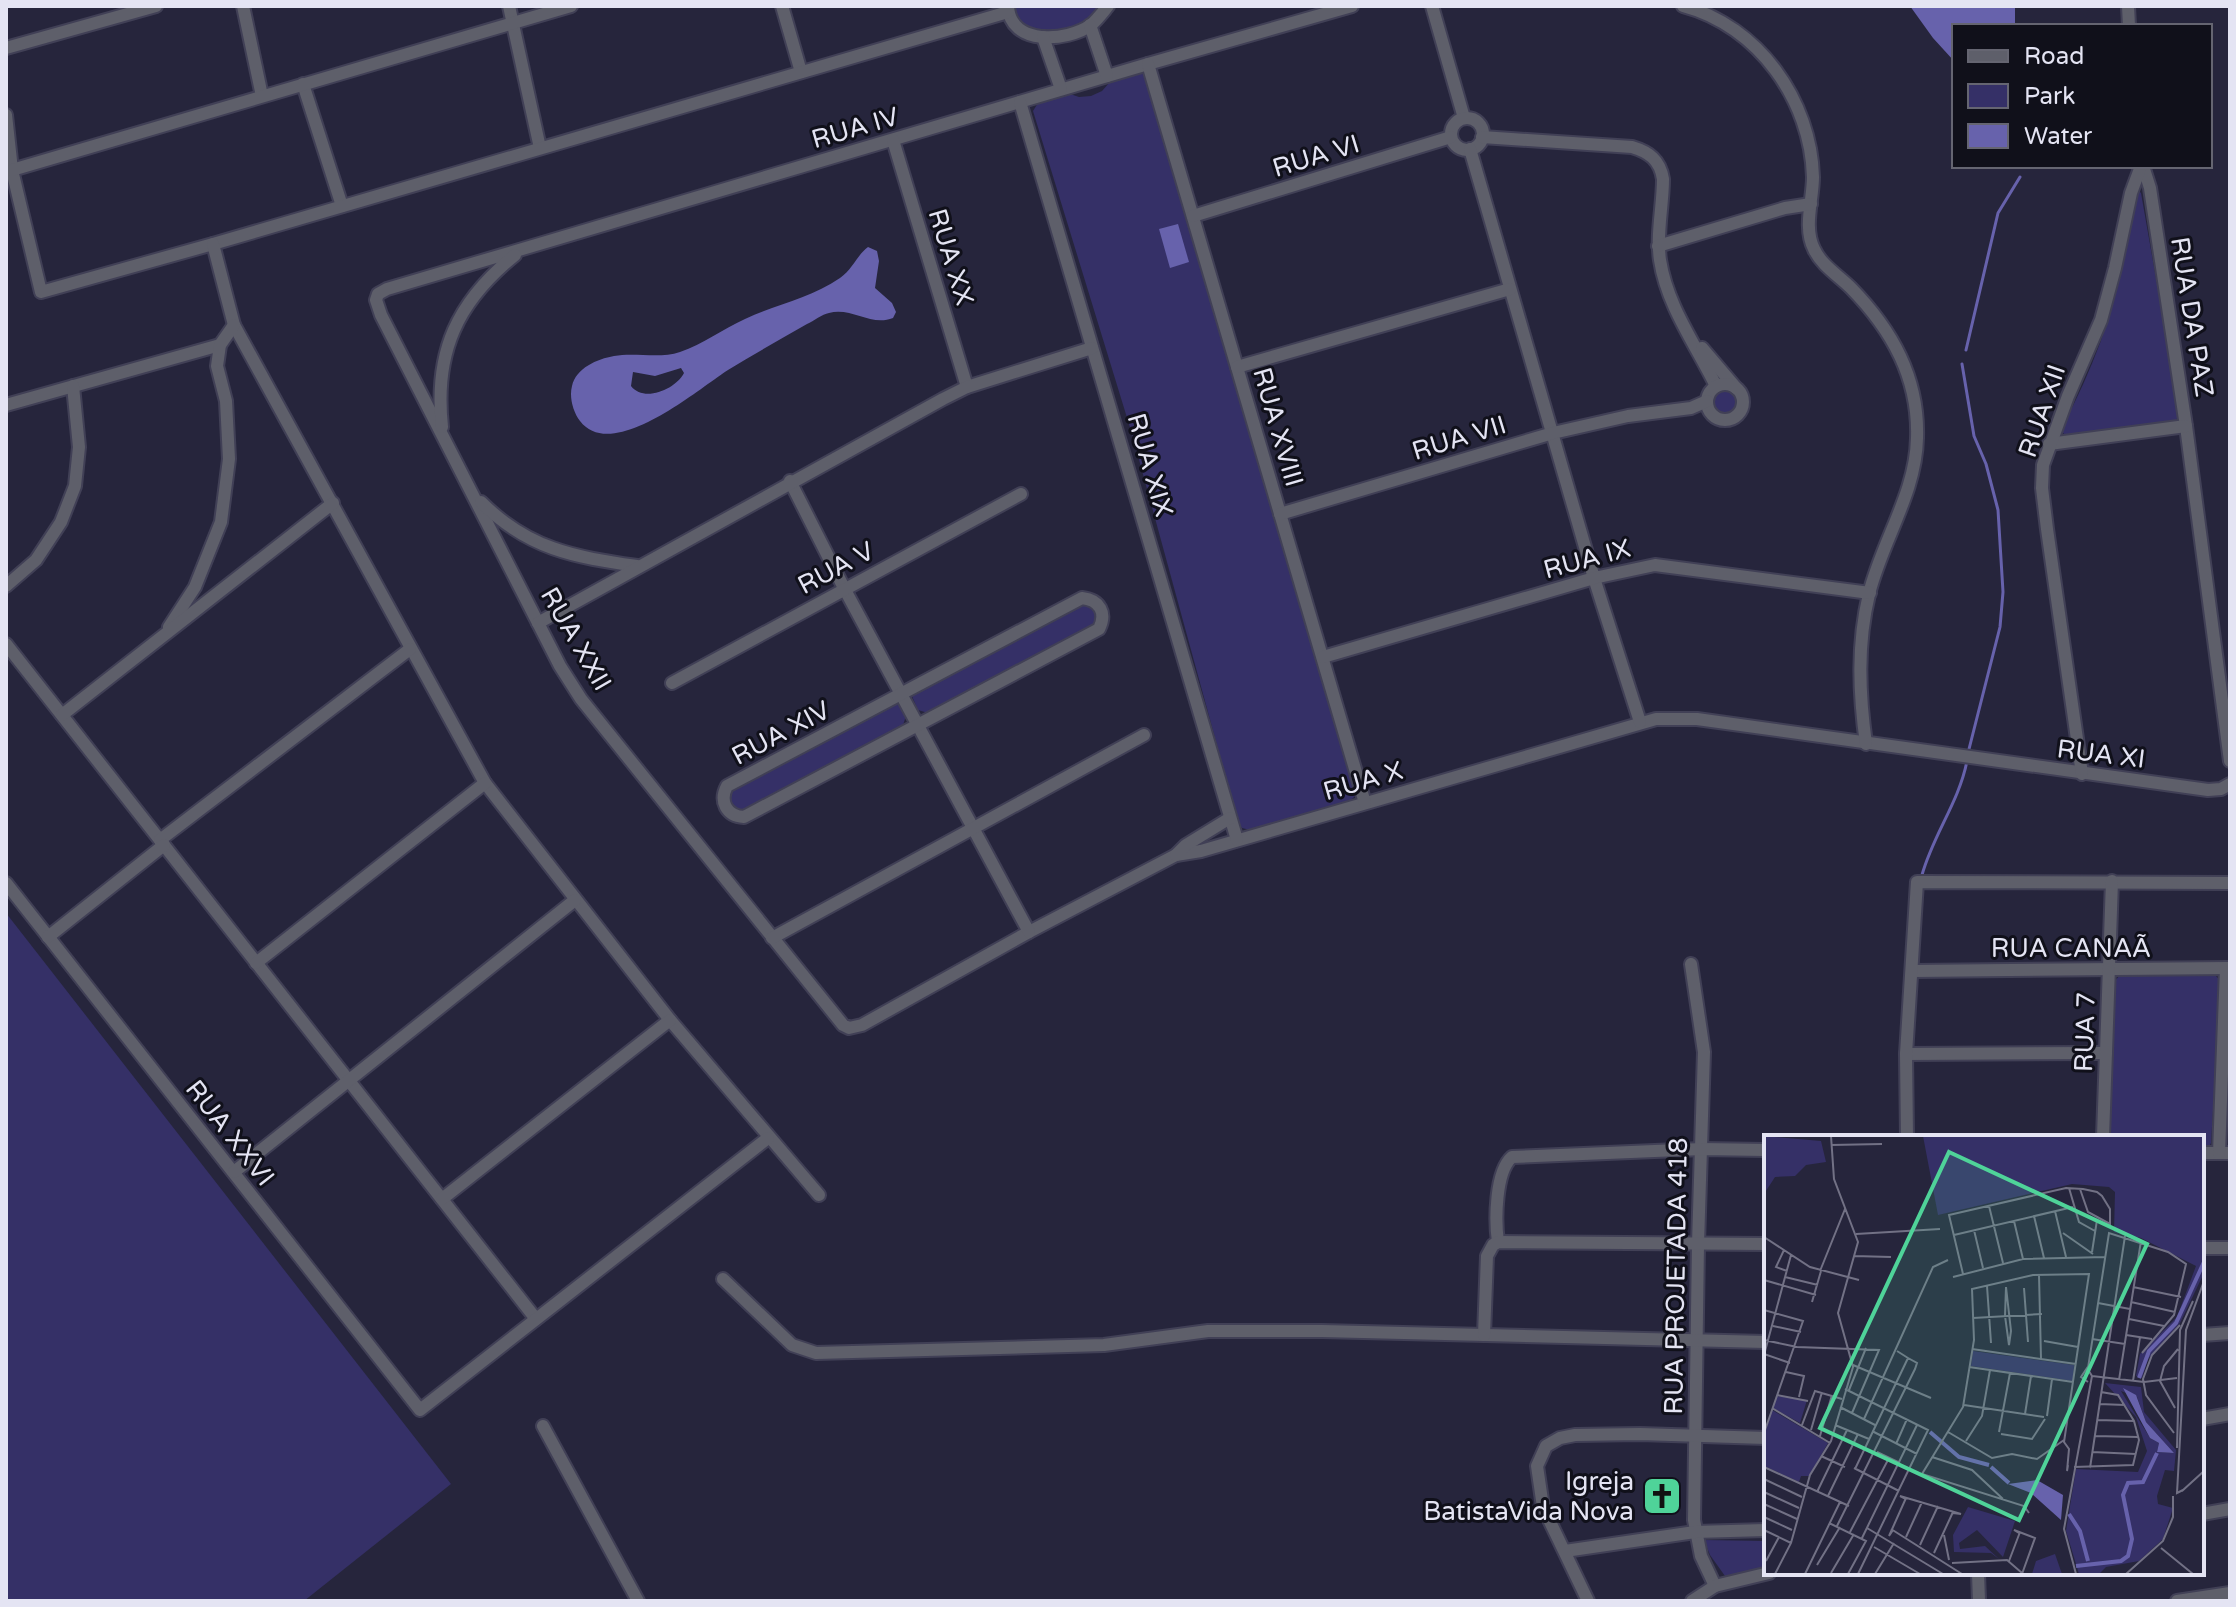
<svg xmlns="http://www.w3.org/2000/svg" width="2236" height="1607" font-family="'Varela Round',sans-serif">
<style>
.green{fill:#353067}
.water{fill:#6762ac;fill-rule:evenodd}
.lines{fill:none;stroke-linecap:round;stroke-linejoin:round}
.stream{stroke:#6762ac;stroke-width:3}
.minor-casing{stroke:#414056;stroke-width:16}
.minor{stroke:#5e5f6a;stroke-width:12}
.labels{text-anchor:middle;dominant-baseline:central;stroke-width:6;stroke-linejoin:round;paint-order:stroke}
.street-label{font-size:26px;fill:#e4e4f3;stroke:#10101a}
.poi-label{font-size:26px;fill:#e4e4f3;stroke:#10101a;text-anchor:end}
.inset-river{fill:none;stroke:#6762ac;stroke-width:4}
.inset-road{fill:none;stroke:#727185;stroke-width:2}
.view{fill:#4fd399;fill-opacity:0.15;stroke:#4fd399;stroke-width:4}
.inset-edge{fill:none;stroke:#e4e4f3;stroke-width:4}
</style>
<rect width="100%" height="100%" fill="#26253c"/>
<g class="green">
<path d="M1012,6H1101C1097,10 1092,16 1087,20C1072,31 1035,38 1021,23C1017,19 1015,12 1012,6Z"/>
<polygon points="1137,73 1145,73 1358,793 1351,800 1250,830 1242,828 1238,822 1132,434 1033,111 1038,103 1067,93 1079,97 1091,96 1102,91 1110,82"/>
<path d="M2138,190L2141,193L2180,415L2175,421L2068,437L2063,433L2062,427C2102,353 2126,276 2135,192Z"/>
<circle cx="1725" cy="402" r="15"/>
<path d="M1080,604C1093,604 1099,615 1093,627L928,713L918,710L911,694Z"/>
<polygon points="894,700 899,703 906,716 903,725 745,811 733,808 729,801 731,789"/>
<polygon points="6,913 451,1484 304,1601 6,1601"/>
<polygon points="2120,975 2216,976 2221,982 2211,1143 2209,1147 2202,1149 2202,1137 2108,1137 2114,982"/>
<polygon points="1704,1540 1766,1541 1766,1572 1731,1577 1725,1576 1710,1555"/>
</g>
<g class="water">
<polygon points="1910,6 2015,6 2015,26 1954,26 1954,61 1933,38"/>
<polygon points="1178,224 1189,262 1170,268 1159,229"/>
<path d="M868,247L877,251L879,261L875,288L892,303L896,312L893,318C871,327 852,307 829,313C822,314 814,321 807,324C781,339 754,354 728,370C697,390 612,463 580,421C573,412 569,397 572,386C576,368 597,359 614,356C635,352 659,359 680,352C703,344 723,329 745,319C777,304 811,298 840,278C853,269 857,255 868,247ZM681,368L684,373C676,389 644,403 631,386L633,372L655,376Z"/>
</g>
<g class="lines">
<g class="stream">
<polyline points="1966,350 1998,213 2020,177"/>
<polyline points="1962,364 1974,436 1986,464 1998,510 2003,592 2000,627 1968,753"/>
<path d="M1922,875C1933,835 1959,802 1967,761"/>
</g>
<defs>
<g id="minor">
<polyline points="243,6 262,96"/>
<polyline points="509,6 540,148"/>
<polyline points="782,6 801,72"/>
<path d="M1008,6C1010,46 1067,42 1091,25C1097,20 1103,12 1108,6"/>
<polyline points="1352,6 1148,64 387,289 378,294 376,300 381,315 560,666 581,699 843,1025 849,1028 862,1025 1029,932 1176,855 1201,851 1656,719 1697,719 2208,790 2221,789 2230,784"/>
<polyline points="1432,6 1464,118"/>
<path d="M1683,6C1759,26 1811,101 1813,177C1813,200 1803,227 1814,249C1821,265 1839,276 1851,288C1892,330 1919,378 1917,438C1916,493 1882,541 1869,594C1857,644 1859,693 1866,744"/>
<polyline points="2128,6 2129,26"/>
<polyline points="1090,25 1107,76"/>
<polyline points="1043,37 1061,89"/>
<polyline points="6,48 156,6"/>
<polyline points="1148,64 1365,803"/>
<polyline points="303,84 342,206"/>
<polyline points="1020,102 1237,840"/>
<polyline points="6,115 12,170 41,292 213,244 1008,12"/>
<circle cx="1467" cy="134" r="16"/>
<path d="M1482,137L1632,147C1649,152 1660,160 1663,179C1663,206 1656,234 1660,260C1667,306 1696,345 1716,386"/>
<polyline points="893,140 967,387"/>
<polyline points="1470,149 1594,578 1640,722"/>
<polyline points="2143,166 2150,188 2186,426 2230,761"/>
<polyline points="12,170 571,6"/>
<polyline points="1193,216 1451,137"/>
<polyline points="213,244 234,325 485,783 670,1020 819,1195"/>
<polyline points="1658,246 1785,208 1811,204"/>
<polyline points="1702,348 1736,388"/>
<polyline points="1237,367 1510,289"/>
<circle cx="1725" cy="402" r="18"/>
<polyline points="6,405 220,345"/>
<path d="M442,427C434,352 457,302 515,255"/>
<polyline points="2049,444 2186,426"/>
<polyline points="790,481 844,588 1029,932"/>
<path d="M481,502C528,549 574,557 637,566"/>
<polyline points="1280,514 1553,433 1628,416 1691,408 1707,401"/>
<polyline points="6,586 36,560 61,522 75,486 79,447 73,386"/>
<path d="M1082,598C1100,600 1107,613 1099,629L744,817C726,816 719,801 727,786Z"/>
<polyline points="538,623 943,399 967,387 1092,348"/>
<polyline points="169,627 195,587 221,522 229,459 226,401 217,366 220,345 234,325"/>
<polyline points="6,644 536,1319"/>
<polyline points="1323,657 1594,578 1655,565 1870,593"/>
<polyline points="672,683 1021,494"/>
<polyline points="62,715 333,503"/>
<polyline points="2082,774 2047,529 2042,488 2043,465 2068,396 2101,320 2115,268 2131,193 2141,166"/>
<polyline points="160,840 410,649"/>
<polyline points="1176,855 1186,845 1230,818"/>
<polyline points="6,883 420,1410 768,1138"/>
<polyline points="48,937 164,845"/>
<polyline points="772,938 1144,735"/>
<polyline points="256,963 485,783"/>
<polyline points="1691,964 1704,1052 1698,1244 1694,1520 1701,1556 1715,1586"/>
<polyline points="1913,971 2230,968"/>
<polyline points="1906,1054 2106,1053"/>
<polyline points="1907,1137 1906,1054 1917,882 2230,883"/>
<polyline points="2103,1137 2112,881"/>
<polyline points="2202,1153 2230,1153"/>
<polyline points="2219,1153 2226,968"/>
<polyline points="234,1172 575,900"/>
<polyline points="442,1199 670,1020"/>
<path d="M1498,1242C1495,1221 1495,1172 1512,1157L1702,1149L1766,1150"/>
<polyline points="2202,1248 2230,1248"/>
<polyline points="723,1279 792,1345 816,1353 1104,1345 1208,1331 1322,1331 1766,1342"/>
<polyline points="1484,1335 1487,1256 1493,1245 1498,1242 1766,1244"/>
<polyline points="2202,1335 2230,1333"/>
<polyline points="2202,1419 2230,1414"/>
<polyline points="543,1426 638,1601"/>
<polyline points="2202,1514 2230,1509"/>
<polyline points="1565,1551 1695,1532 1766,1530"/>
<polyline points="1978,1573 1979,1601"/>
<polyline points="1588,1601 1543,1507 1537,1466 1546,1446 1560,1438 1575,1435 1640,1434 1766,1438"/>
<polyline points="1692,1601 1715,1586 1769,1573"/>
<polyline points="2177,1601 2230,1593"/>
</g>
</defs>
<use href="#minor" class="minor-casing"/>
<use href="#minor" class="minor"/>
</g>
<defs>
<symbol id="church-square" viewBox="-11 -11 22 22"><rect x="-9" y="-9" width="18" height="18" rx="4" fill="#4fd399" stroke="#10101a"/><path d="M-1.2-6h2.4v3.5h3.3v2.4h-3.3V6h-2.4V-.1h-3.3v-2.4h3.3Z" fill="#111"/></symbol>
</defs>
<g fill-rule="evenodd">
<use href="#church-square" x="1640" y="1474" width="44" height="44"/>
</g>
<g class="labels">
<g class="street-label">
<text transform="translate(855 128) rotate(-16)">RUA IV</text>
<text transform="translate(1316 156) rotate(-17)">RUA VI</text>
<text transform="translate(951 257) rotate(73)">RUA XX</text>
<text transform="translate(2192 317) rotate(81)">RUA DA PAZ</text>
<text transform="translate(2042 411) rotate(-71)">RUA XII</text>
<text transform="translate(1278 427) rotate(74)">RUA XVIII</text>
<text transform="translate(1459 438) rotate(-17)">RUA VII</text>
<text transform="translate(1150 465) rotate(74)">RUA XIX</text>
<text transform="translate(1587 559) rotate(-15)">RUA IX</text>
<text transform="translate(836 568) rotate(-28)">RUA V</text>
<text transform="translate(576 639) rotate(60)">RUA XXII</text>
<text transform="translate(781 733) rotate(-28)">RUA XIV</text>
<text transform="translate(2101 754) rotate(7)">RUA XI</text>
<text transform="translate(1363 781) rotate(-16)">RUA X</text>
<text x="2071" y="948">RUA CANAÃ</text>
<text transform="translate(2085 1032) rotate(-88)">RUA 7</text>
<text transform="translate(230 1133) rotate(52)">RUA XXVI</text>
<text transform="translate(1676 1276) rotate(-89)">RUA PROJETADA 418</text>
</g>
<g class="poi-label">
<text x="1634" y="1481">Igreja<tspan x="1634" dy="30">BatistaVida Nova</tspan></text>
</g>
</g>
<g transform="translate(1764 1135)">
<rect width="440" height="440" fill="#26253c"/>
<path d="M0,1L57,6L62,27L42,30L31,41L11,42L0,59ZM159,1H440V138L416,188L384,224L378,243L372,241L376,219L413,182L432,131L377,103L350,97L351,57L345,52L308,49L174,80ZM209,216L310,230L309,246L207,231ZM341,248L377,252L380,277L412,315L410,336L401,335L393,361L394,369L409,373L399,404L375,426L342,432L335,439H315L302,396L312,334L374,337L383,316L372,282ZM357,256L373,262L382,287L410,318L393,317L395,308L386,303ZM13,261L43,265L36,288L9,273ZM8,275L64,308L45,341H37L35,347L0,331V301ZM204,372L251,386L239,422L213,395L195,408L196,414L221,411L235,424L227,418L190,417L189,400ZM291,419L298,439H268L272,426Z" fill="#353067" fill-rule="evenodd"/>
<path d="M359,253L372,260L382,287L410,318L393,317L395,308L386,303ZM273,345L299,360L297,385L267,358L244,349Z" fill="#6762ac"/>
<path class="inset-river" d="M375,243L385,216L412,188L440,127M166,297L195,322L225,330M227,332L245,348M305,379L316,396L324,426M312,431L357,426L364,421L368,404L359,360L364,348L379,347L393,318"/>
<path class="inset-road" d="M67,10L118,9M305,53L315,87L331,96M225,71L239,128M291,76L302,122M270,81L280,123M250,86L259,124M210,95L219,133M299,98L329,119M92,99L176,94M190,100L309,72M0,102L46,132L95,145M20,115L12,132L23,136M328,117L333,85M90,121L127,122M56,136L81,74M199,139L185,80L302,53L319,54L333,57L338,61L346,74V89L324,77L316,54M275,140L277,224M21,142L54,150M189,142L259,124L341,122M0,145L52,160M223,151L227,208M242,152L247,196L245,210L241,181ZM369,152L417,162M260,153L264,207M48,167L57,136M367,167L411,177M334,168L366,174M209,183L278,179M365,184L400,191M9,191L37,197M362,200L388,204M328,204L361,209M0,205L33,212L115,215L88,278M280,206L314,212M208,214L312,229M0,219L26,228M0,220L27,120M89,230L167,263M205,232L309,247M324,233L345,98L404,117L422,129L410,180L378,218M22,237L40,241L35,262M328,241L380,247L413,243M355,245L377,106M369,246L376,202M81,254L164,295L94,439M85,255L102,213M13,260L44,266M335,269L361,270M200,270L280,282M76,272L111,290M8,273L66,308M411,273L396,246L400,231L414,214M261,279L267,241M283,281L288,244M100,284L169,132L184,125M333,285L370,286M38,290L51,256L78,264M71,290L105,304M47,295L58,257M108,296L153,319M184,297L228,323L248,319L273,324L300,305M235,297L246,238M0,298L39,186L0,175M410,298L382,260L379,244L388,220L416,190M237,299L268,304L281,284M56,301L68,260M331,301L374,302M202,306L218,281L226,235M132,309L143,284M413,313L416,195L429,166M113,317L136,328M328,317L372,319M57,321L81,332M168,322L208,335L239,364M0,332L85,371M310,332L369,330L375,305L370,286L354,260L337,257M90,333L135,356M326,333L361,101M91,334L144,223L133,216M0,344L38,362M419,355L413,358L422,195L440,146M418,356L440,336M0,357L35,373M53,357L83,295M64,361L94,299M142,364L136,361L197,379L189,378M0,369L33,384M265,378L260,371L158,339L199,272L210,205L208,154L269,140L325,139L300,307L305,314L303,336L304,330M0,382L28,395M65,388L102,406L84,439M73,391L151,234L153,228L144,223M103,393L179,439M127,394L198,439M0,395L27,408M129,395L125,401L142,363M86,397L125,323M255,398L250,395L271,403L258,439M180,400L185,425M142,402L158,367M98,403L153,290M156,410L174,371M110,412L156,439M397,413L429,439M170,418L189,377M2,426L15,402M245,426L256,397M188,428L243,425L258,438M53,430L76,392M67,438L90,399M11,439L27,408L46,340L67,306L89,232L74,178L94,107L70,44L67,1M41,439L76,367M111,439L130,408M312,439L300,394L328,241L323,233L317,242L324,247M362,439L399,406L409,382V361"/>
<path class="view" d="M185,17L383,109L255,385L56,293Z"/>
<rect width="440" height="440" class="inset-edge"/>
</g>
<rect width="2236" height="1607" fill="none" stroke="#e4e4f3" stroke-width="16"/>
<rect x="1952" y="24" width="260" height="144" fill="#10101a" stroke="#656571" stroke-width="2"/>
<rect x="1968" y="50" width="40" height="12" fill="#5e5f6a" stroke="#656571" stroke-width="2"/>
<text x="2024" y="64" font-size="24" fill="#e4e4f3">Road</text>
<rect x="1968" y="84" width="40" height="24" fill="#353067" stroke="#656571" stroke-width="2"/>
<text x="2024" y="104" font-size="24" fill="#e4e4f3">Park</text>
<rect x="1968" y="124" width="40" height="24" fill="#6762ac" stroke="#656571" stroke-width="2"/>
<text x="2024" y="144" font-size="24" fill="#e4e4f3">Water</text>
</svg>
